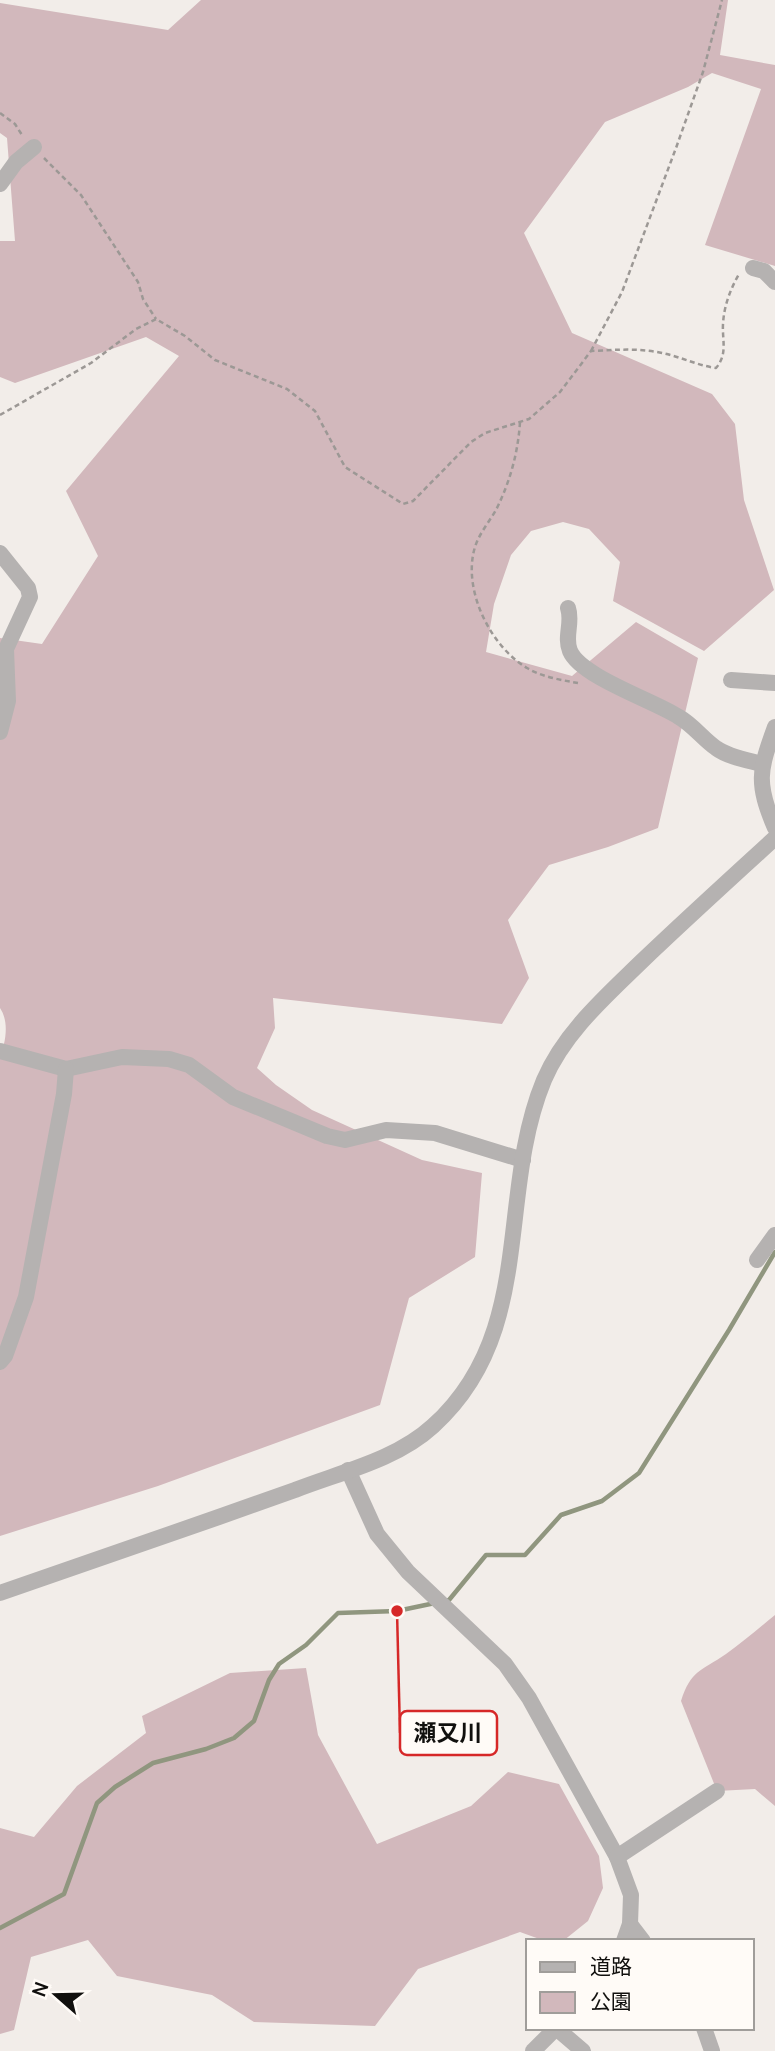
<svg xmlns="http://www.w3.org/2000/svg" width="775" height="2051" font-family="Manrope,'Noto Sans JP',sans-serif">
<style>
.green{fill:#d2b8bc}
.lines{fill:none;stroke-linecap:round;stroke-linejoin:round}
.stream{stroke:#90967f;stroke-width:4.5}
.path{stroke:#9c9895;stroke-width:2.5;stroke-dasharray:5 3.5;stroke-linecap:butt}
.minor{stroke:#b5b2b1;stroke-width:16}
.leader{fill:none;stroke:#d62828;stroke-width:2.5}
.callout-dot{fill:#d62828;stroke:#fffbf7;stroke-width:2.5}
.callout{fill:#fffbf7;stroke:#d62828;stroke-width:2.5}
.callout-label{font-size:23px;text-anchor:middle;font-weight:bold;fill:#11100e}
</style>
<rect width="100%" height="100%" fill="#f2ede9"/>
<g class="green">
<path d="M201,0H728L720,55L775,65V266L705,245L761,89L712,73L688,87L605,122L524,233L572,333L712,394L735,424L744,500L774,590L704,651L613,601L620,562L589,529L563,522L531,531L511,555L494,604L486,652L572,676L636,622L698,658L658,828L608,847L549,865L508,920L529,978L502,1024L273,998L275,1028L257,1068L276,1085L312,1110L422,1160L482,1173L475,1257L409,1298L380,1405L158,1486L0,1536V1059C5,1043 10,1023 0,1008V638L42,644L98,556L66,491L179,356L146,337L15,383L0,377V241H15L7,138L0,133V3L168,30Z"/>
<path d="M775,1615V1806L755,1789L717,1791L681,1701C691,1670 701,1671 726,1654C743,1642 759,1628 775,1615Z"/>
<polygon points="306,1668 318,1735 377,1844 471,1806 508,1772 559,1784 599,1856 603,1888 588,1921 563,1941 545,1941 520,1932 418,1969 375,2026 254,2022 212,1995 117,1976 88,1940 31,1957 14,2030 0,2034 0,1828 34,1837 77,1786 146,1733 142,1716 230,1673"/>
</g>
<g class="lines">
<g class="stream">
<polyline points="443,1601 449,1600 486,1555 525,1555 561,1515 602,1501 639,1473 729,1330 775,1252"/>
<polyline points="0,1928 64,1894 97,1803 115,1787 153,1763 206,1749 234,1738 254,1721 269,1680 279,1664 306,1645 338,1613 397,1611 435,1603"/>
</g>
<g class="path">
<polyline points="0,113 15,124 22,135"/>
<polyline points="44,158 81,195 138,282 143,299 156,319"/>
<polyline points="591,351 622,292 676,148 703,72 722,0"/>
<path d="M0,415L91,363L136,329L156,319L185,336L215,360L287,389L315,411L345,467L403,504L413,501L471,442L485,433L529,419L560,392L591,351C614,350 635,348 657,352C677,355 695,365 716,368C728,354 722,340 723,324C724,306 730,290 739,274"/>
<path d="M520,422C518,453 510,482 496,510C489,522 479,534 475,547C462,589 490,646 527,668C542,677 561,680 578,683"/>
</g>
<g class="minor">
<polyline points="0,184 16,162 34,147"/>
<polyline points="753,268 764,271 775,282"/>
<polyline points="0,553 28,588 30,597 6,649 8,701 0,732"/>
<path d="M568,608C573,622 564,637 570,651C581,677 655,701 679,717C693,725 703,739 716,748C728,757 747,760 762,764"/>
<polyline points="731,680 775,683"/>
<path d="M775,727C759,771 756,783 775,828"/>
<polyline points="0,1051 66,1069 122,1057 169,1059 189,1065 233,1097 327,1136 345,1140 386,1130 435,1133 523,1160"/>
<polyline points="757,1260 775,1235"/>
<polyline points="0,1362 5,1356 26,1297 64,1094 66,1069"/>
<polyline points="348,1470 377,1534 408,1572 505,1664 529,1698 617,1857 631,1895 630,1924 624,1941"/>
<path d="M0,1593C99,1559 197,1525 295,1490C341,1472 396,1460 433,1426C537,1332 496,1196 544,1080C564,1033 605,997 641,962C685,920 730,879 775,838"/>
<polyline points="617,1857 717,1791"/>
<polyline points="630,1924 643,1941"/>
<polyline points="556,2028 583,2051"/>
<polyline points="704,2028 712,2051"/>
<polyline points="533,2051 556,2028"/>
</g>
</g>
<path class="leader" d="M397 1611L400 1733"/>
<circle class="callout-dot" cx="397" cy="1611" r="7"/>
<rect class="callout" x="400" y="1711" width="97" height="44" rx="7"/>
<g class="callout-label">
<text x="448" y="1741">瀬又川</text>
</g>
<rect x="526" y="1939" width="228" height="91" fill="#fffbf7" stroke="#a09d9a" stroke-width="2"/>
<rect x="540" y="1962" width="35" height="10" fill="#b5b2b1" stroke="#a09d9a" stroke-width="2"/>
<text x="590" y="1974" font-size="21" fill="#11100e">道路</text>
<rect x="540" y="1992" width="35" height="21" fill="#d2b8bc" stroke="#a09d9a" stroke-width="2"/>
<text x="590" y="2009" font-size="21" fill="#11100e">公園</text>
<g transform="translate(56 1995) rotate(290)" stroke="#fffbf7" stroke-width="5" paint-order="stroke">
<path d="M0-5L12 26L0 18L-12 26Z" fill="#11100e"/>
<text y="-10" font-size="19" font-weight="bold" text-anchor="middle" fill="#11100e">N</text>
</g>
</svg>
